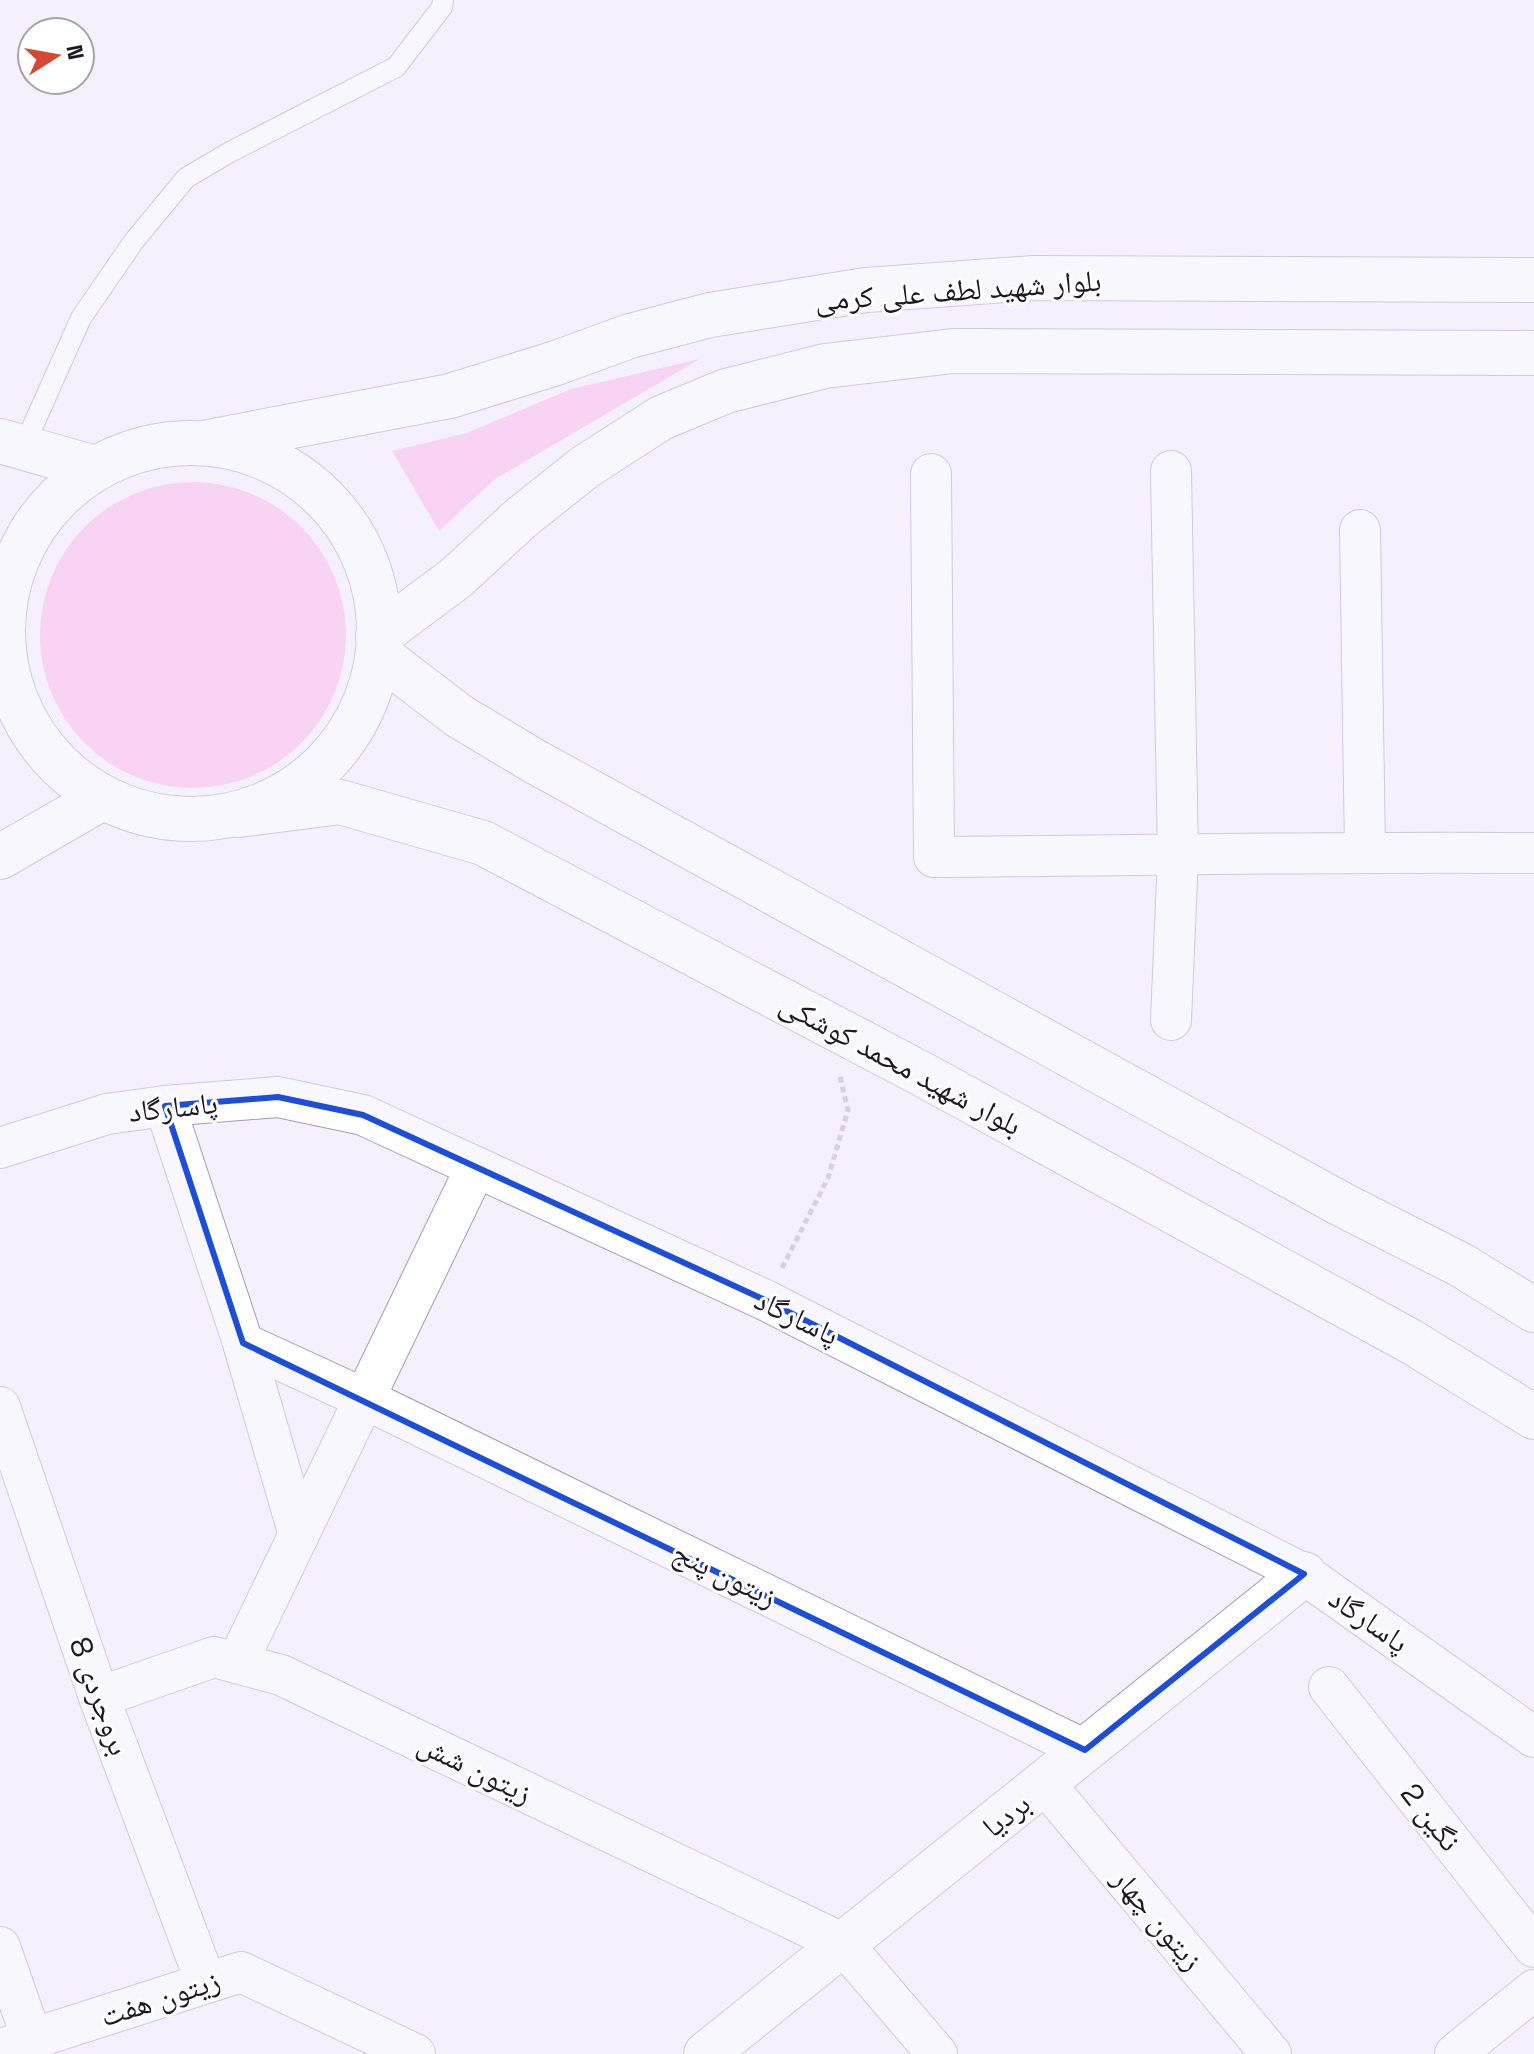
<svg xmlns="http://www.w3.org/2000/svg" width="1534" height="2054" font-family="'Space Grotesk','Noto Naskh Arabic',sans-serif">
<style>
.green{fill:#fcb0e7}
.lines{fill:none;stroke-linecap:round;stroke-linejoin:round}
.service-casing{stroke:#a499ba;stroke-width:22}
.minor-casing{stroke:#a499ba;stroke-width:42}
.tertiary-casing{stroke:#a499ba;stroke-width:46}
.secondary-casing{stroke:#a499ba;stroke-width:46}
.path{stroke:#b1acba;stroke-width:5;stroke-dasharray:6 4;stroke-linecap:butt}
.service{stroke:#fff;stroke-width:20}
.minor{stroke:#fff;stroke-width:40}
.tertiary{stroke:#fff;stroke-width:44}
.secondary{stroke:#fff;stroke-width:44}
.marked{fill:none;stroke:#1d4ed8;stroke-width:6;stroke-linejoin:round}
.labels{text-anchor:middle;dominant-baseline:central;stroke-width:6;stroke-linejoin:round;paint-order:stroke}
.street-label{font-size:30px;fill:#1d1825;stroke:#fff}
</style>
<rect width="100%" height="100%" fill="#f4f0fe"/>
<g class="green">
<polygon points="700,359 495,479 439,531 392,451 467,433 571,389"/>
<circle cx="193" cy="635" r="153"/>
</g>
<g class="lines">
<defs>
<polyline id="service" points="23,448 81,318 134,241 186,178 230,152 396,67 442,7 443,0"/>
<g id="minor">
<polyline points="1171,471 1178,856 1171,1020"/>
<path d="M931,474L934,857C1134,856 1334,851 1534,853"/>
<polyline points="1360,530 1365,851"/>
<polyline points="165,1106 243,1343 299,1535"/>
<polyline points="0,1148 107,1114 165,1106 278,1097 363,1115 765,1300 1304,1574 1534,1737"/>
<polyline points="243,1343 365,1399 1085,1750"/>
<polyline points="0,1407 99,1697 206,1983"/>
<polyline points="237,1663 476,1167"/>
<polyline points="1329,1687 1534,1947"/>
<polyline points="99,1697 214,1657 281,1675 842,1943 937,2054"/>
<polyline points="1045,1784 1271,2054"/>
<polyline points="0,1947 32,2039"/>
<polyline points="0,2049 241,1972 415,2054"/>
<polyline points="1455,2054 1534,1990"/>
</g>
<polyline id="tertiary" points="706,2054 1304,1574"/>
<g id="secondary">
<polyline points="0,441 95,468"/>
<polyline points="208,442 450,396 556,363 630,336 710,315 866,290 1034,278 1534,280"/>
<circle cx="191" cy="631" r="188"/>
<polyline points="378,636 456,578 521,518 585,467 661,418 726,391 825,366 953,351 1534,353"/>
<polyline points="378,654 459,716 534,761 1341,1204 1461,1265 1534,1310"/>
<polyline points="238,815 340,802 483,843 920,1073 1410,1341 1534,1417"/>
<polyline points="0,857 102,798"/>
</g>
</defs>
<use href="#service" class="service-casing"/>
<use href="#minor" class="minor-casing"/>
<use href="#tertiary" class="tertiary-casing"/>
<use href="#secondary" class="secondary-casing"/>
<polyline class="path" points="782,1268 828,1178 848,1110 840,1076"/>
<use href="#service" class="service"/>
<use href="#minor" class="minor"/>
<use href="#tertiary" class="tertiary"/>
<use href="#secondary" class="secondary"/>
</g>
<path d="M0 0H1534V2054H0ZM278,1097L363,1115L765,1300L1304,1574L1085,1750L243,1343L165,1106Z" fill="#f4f0fe" fill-opacity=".55" fill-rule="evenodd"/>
<path class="marked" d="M278,1097L363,1115L765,1300L1304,1574L1085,1750L243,1343L165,1106Z"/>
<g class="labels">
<g class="street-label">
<text transform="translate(958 290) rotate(-4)">بلوار شهید لطف علی کرمی</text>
<text transform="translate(901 1064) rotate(28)">بلوار شهید محمد کوشکی</text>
<text transform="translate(173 1107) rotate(-6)">پاسارگاد</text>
<text transform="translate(797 1317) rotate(26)">پاسارگاد</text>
<text transform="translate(725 1574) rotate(26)">زیتون پنج</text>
<text transform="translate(1369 1620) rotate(35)">پاسارگاد</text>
<text transform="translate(100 1696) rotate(70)">بروجردی 8</text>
<text transform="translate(475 1768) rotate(26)">زیتون شش</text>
<text transform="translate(1006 1815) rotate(-38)">بردیا</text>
<text transform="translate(1431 1817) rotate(52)">نگین 2</text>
<text transform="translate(1158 1919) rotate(50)">زیتون چهار</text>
<text transform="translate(160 1998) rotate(-18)">زیتون هفت</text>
</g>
</g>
<g transform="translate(56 56) rotate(79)"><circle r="38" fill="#ffffff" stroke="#a5a3a8" stroke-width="2"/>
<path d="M0-6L14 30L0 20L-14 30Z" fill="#d54932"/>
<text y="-12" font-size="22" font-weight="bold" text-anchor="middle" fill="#1d1825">N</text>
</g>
</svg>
